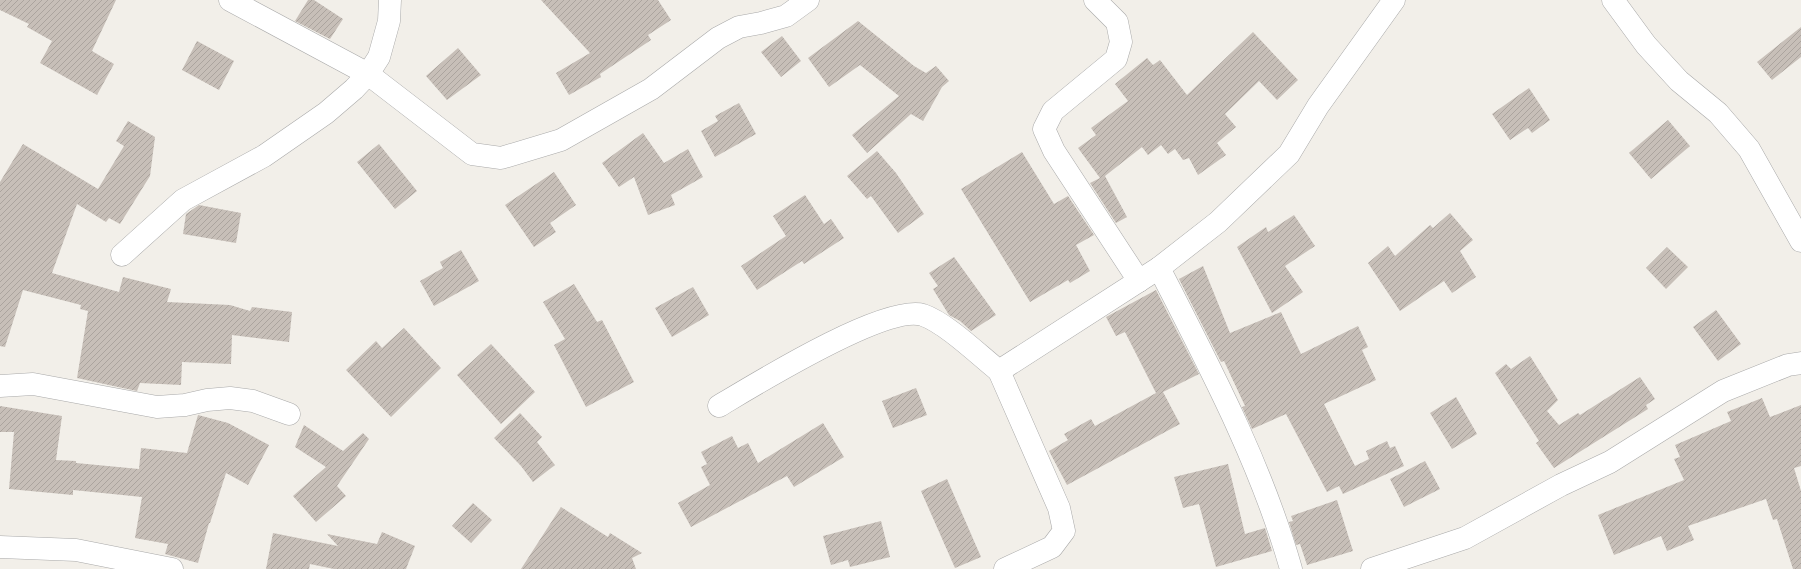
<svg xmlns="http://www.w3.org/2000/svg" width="1801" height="569" font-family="'Open Sans',sans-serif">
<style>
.building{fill:url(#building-hatch)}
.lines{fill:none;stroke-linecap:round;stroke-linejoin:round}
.street-casing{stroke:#a9a9a9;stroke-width:23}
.street{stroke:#fff;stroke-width:22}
</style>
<defs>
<pattern id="building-hatch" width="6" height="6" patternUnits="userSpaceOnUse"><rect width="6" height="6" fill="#c7bfb8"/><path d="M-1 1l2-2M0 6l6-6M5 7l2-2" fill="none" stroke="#aba49e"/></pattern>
</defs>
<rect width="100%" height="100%" fill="#f2efe9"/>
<g class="building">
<polygon points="0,0 116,0 92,51 114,64 97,95 40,63 52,41 27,27 29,24 0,10"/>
<polygon points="308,0 314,0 343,19 330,39 295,21"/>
<polygon points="541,0 658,0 671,20 648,35 651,40 600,74 601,77 569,95 556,73 590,53"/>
<polygon points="858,21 914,66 926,73 936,66 949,81 942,87 923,121 911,114 867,153 852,135 899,96 860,65 829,87 808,58"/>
<polygon points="1801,27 1801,57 1772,80 1757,62"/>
<polygon points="1253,32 1298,80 1277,100 1259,81 1225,114 1236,127 1217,143 1226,155 1198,175 1189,158 1183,160 1175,149 1168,154 1161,145 1148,155 1142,147 1105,176 1127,217 1116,223 1090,183 1100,178 1078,148 1096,135 1091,128 1128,101 1115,84 1147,58 1153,65 1160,60 1187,95"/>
<polygon points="782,36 801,61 781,77 761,52"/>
<polygon points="197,41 234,61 219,90 182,70"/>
<polygon points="458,48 481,75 447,100 426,76"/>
<polygon points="1529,88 1550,120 1532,133 1528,128 1510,140 1492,114"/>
<polygon points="739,103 756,134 715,157 701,131 718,121 715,116"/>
<polygon points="1668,120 1690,146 1651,179 1629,153"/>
<polygon points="128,121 155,137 150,176 120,224 109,218 106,222 77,204 52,273 119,292 123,277 171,289 167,302 230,305 250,311 252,307 292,312 289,342 232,335 231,364 182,362 181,385 140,383 137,391 118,387 77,378 88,311 80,309 81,305 23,290 5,347 0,346 0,182 23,144 98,189 124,146 116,141"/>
<polygon points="643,133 664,163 688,149 703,177 671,195 675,205 648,215 634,177 619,187 602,163"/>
<polygon points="379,144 417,191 395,209 357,162"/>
<polygon points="877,151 896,173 924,214 898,233 871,196 867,199 847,176"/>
<polygon points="1022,152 1054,204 1068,196 1094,235 1076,245 1090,271 1070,283 1068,280 1030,302 961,189"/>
<polygon points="554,172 576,205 550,223 556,232 534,247 505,205"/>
<polygon points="805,195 824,224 831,219 844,238 804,264 802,261 757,290 741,266 786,236 773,216"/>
<polygon points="199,205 241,213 236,243 183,234 186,214"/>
<polygon points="1450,213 1473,240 1460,251 1476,277 1452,293 1444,281 1400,311 1368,263 1388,246 1395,256 1430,225 1433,228"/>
<polygon points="1294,215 1315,246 1285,266 1303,292 1272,313 1237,247 1266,227 1268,232"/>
<polygon points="1667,247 1688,267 1666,289 1646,268"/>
<polygon points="461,250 479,281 434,306 420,281 443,268 440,262"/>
<polygon points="954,257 996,315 971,331 960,321 949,315 933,289 938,286 929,273"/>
<polygon points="1203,266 1230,333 1281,312 1301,354 1358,326 1368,347 1362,350 1376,380 1324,404 1355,466 1369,459 1366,451 1387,441 1390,448 1395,446 1404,466 1343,494 1339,486 1327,492 1286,414 1252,429 1242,407 1245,406 1224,361 1221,362 1179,279"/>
<polygon points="574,284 597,322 602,320 634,382 586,407 554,345 565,339 543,302"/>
<polygon points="693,287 709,315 672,337 655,308"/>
<polygon points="1156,290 1199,374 1163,392 1180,424 1067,485 1049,451 1068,440 1064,434 1091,419 1095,426 1156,393 1125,332 1116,336 1106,317"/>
<polygon points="1716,310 1741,344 1718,361 1693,327"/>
<polygon points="404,328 441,368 391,417 346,370 376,341 382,348"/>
<polygon points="491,344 535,392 501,424 457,375"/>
<polygon points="1530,356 1558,400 1547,411 1559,425 1578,413 1580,415 1640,377 1655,399 1646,405 1648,409 1554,468 1536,443 1539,441 1495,373 1506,364 1511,369"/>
<polygon points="916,388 927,415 893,428 882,401"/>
<polygon points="1456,397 1477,434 1452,449 1430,413"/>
<polygon points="1762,398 1770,417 1801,405 1801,466 1794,468 1801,491 1801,569 1793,569 1777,519 1773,520 1766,499 1688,526 1694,540 1667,551 1661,536 1614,555 1598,515 1684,480 1674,459 1680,457 1675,445 1731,421 1727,412"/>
<polygon points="0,406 62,416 56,460 76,461 76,463 139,469 141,448 187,453 198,415 228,423 269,445 248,485 226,473 210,523 209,523 198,563 165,554 168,544 135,538 142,497 73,490 73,495 9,489 14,432 0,432"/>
<polygon points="520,413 542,437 537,442 555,465 533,482 521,466 494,438"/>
<polygon points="823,423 844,457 794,487 787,476 691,527 678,503 710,485 701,467 707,464 701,452 732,436 738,448 748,443 758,463"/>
<polygon points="304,425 343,451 363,433 369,439 337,486 346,496 316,522 293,496 326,467 295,447"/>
<polygon points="1425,461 1440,489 1404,507 1390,479"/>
<polygon points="1228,464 1245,534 1265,528 1272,551 1216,567 1199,504 1183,508 1174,477"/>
<polygon points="947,479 981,557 955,568 921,491"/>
<polygon points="1337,500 1353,551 1307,565 1300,544 1296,545 1289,522 1293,521 1291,516"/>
<polygon points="473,503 492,520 471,543 452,526"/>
<polygon points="561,507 608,537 610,533 642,553 632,558 636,569 521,569"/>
<polygon points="881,521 890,557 850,567 848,560 831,565 823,536"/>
<polygon points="382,532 415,546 406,569 334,569 310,564 309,569 266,569 273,533 338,546 327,534 377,544"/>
</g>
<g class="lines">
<defs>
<g id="street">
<polyline points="230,0 368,74 472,154 501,158 561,140 651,89 718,38 739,27 761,23 786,16 808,0"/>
<polyline points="1095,0 1117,22 1121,42 1116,59 1053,111 1044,129 1054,151 1139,281"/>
<polyline points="1613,0 1646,45 1679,81 1718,113 1749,149 1801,241"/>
<polyline points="122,255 183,200 264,156 326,113 354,89 368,74 379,57 389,21 390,0"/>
<path d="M1159,268C1209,366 1261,463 1291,569"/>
<polyline points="999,371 1059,508 1064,531 1052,547 1005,569"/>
<polyline points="0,386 33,384 157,407 185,405 207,400 230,398 253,401 289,414"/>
<path d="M719,406C756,384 885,304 923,315C946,323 979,355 999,371L1159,268L1218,222L1289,154L1318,106L1394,0"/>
<polyline points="0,547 76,550 172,569"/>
<polyline points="1372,569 1465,538 1561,485 1610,462 1723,391 1788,365 1801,363"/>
</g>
</defs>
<use href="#street" class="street-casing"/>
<use href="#street" class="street"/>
</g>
</svg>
